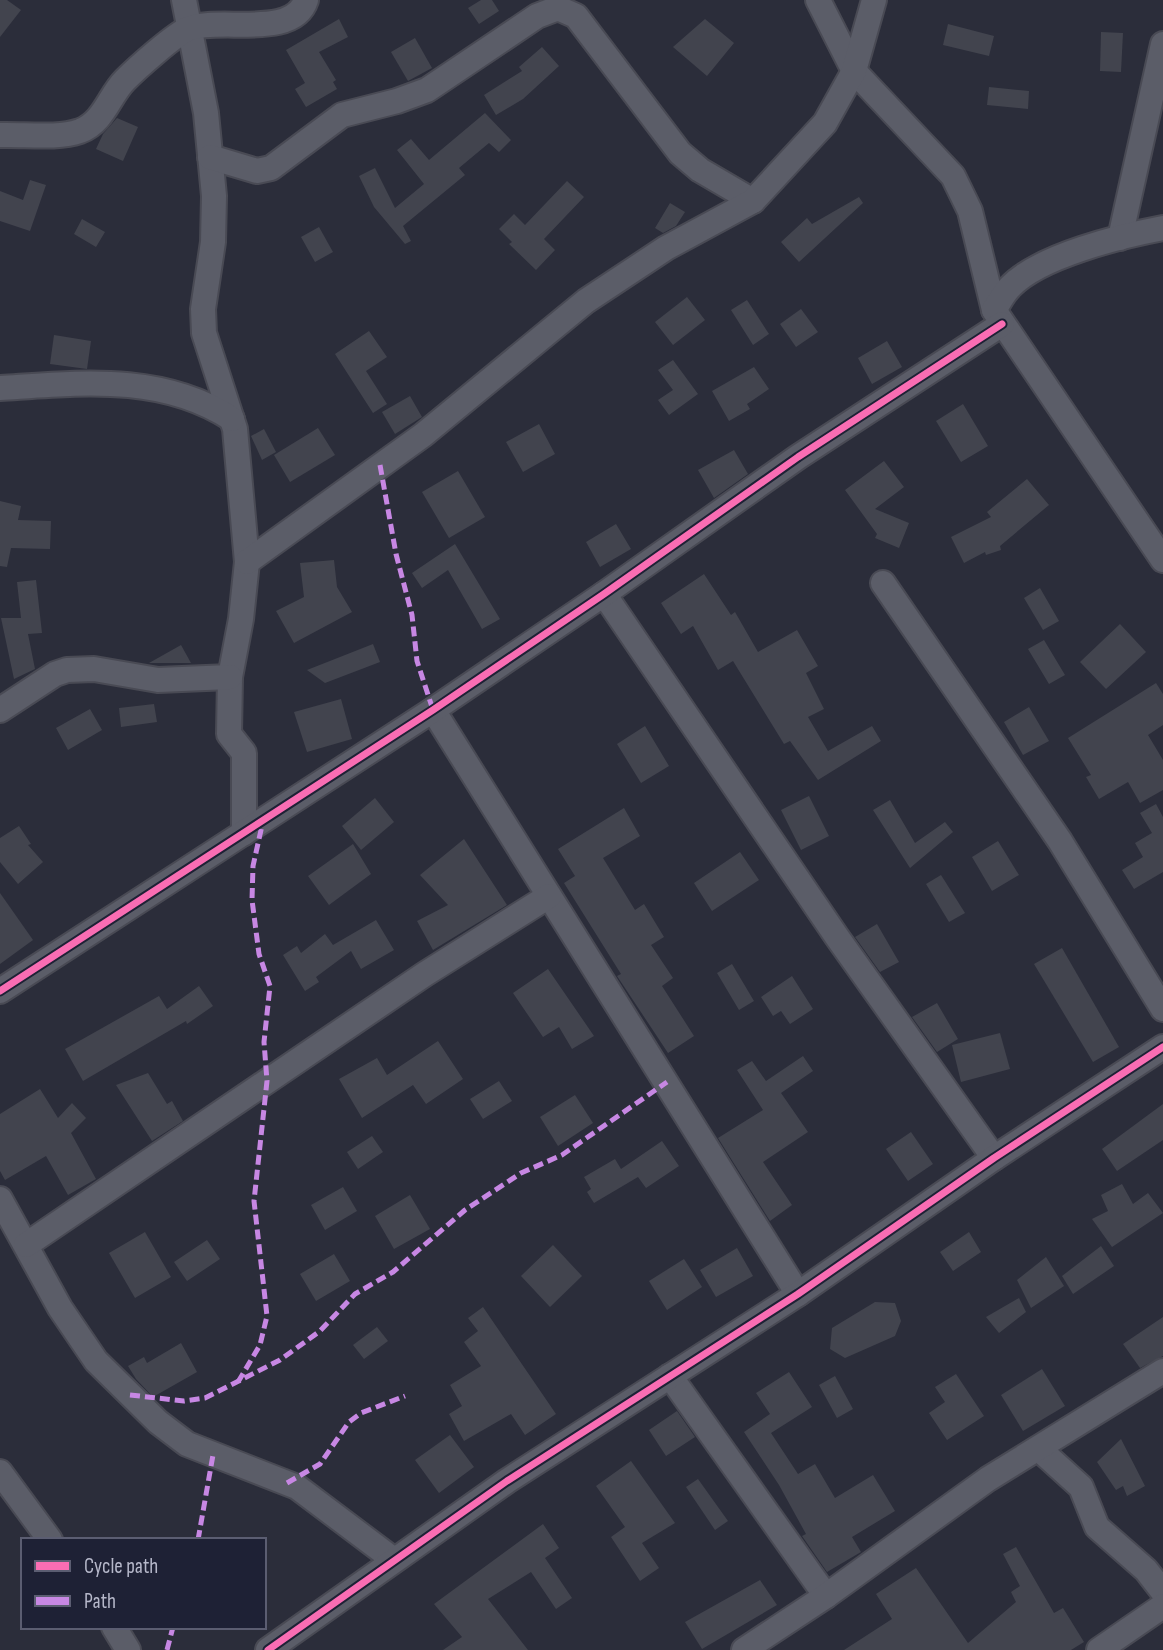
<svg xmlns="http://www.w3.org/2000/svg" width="1163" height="1650" font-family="'Sofia Sans Condensed',sans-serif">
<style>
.building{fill:#42444e}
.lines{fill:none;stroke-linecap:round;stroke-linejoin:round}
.minor-casing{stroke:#494a54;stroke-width:28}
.minor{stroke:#5b5d68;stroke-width:24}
.quiet{stroke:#c787e3;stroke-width:5;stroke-dasharray:10 5;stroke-linecap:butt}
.cycleway-casing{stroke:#1e2135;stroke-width:11}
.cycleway{stroke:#f96db3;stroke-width:7}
</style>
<rect width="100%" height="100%" fill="#2b2d3a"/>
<g class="building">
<polygon points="0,0 7,0 21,10 0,37"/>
<polygon points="481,0 492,0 499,11 479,24 468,8"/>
<polygon points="339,19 348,37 319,52 336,80 333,82 337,89 306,107 295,89 305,83 286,50"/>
<polygon points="705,19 734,43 707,76 673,47"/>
<polygon points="948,24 994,36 989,56 943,45"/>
<polygon points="1101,32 1123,33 1121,72 1100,71"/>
<polygon points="415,38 432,68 408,81 391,52"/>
<polygon points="542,47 559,66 523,99 496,115 484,95 522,71 519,67"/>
<polygon points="989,87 1029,91 1028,109 987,105"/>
<polygon points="485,113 511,140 499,152 489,143 459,168 465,175 403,226 411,241 405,244 374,207 359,176 375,168 395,208 424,184 397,150 411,139 429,160"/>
<polygon points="117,118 138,127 123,161 96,149 103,134"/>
<polygon points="30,180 46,185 30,231 0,221 0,191 23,200"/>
<polygon points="567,181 584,197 544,239 555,250 536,270 509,244 512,242 499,229 514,214 525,225"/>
<polygon points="859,197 863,203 799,262 781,242 807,218 812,224"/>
<polygon points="670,203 685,212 676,226 663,233 655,228"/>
<polygon points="82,219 105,232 96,247 74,234"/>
<polygon points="319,227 333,252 315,262 301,237"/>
<polygon points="687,297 705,320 673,345 655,322"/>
<polygon points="747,300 769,334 753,345 731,310"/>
<polygon points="801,309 818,332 796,347 780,324"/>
<polygon points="369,331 387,357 366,371 387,404 373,413 335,354"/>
<polygon points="54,335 91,341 87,369 50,364"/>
<polygon points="887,341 902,367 872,384 858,358"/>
<polygon points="673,360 698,394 669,415 658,400 673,390 658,370"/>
<polygon points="754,367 769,389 747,404 750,409 729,421 712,391"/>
<polygon points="410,396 422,417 395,434 382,412"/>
<polygon points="963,404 988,446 961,462 936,421"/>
<polygon points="539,424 555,454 523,472 506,442"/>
<polygon points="318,428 335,455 290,482 274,455"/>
<polygon points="264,429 276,452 262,460 251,436"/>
<polygon points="734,450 748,474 714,498 698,470"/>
<polygon points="884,461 904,487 875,509 909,523 899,548 875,538 877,534 845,490"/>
<polygon points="458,471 485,517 449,538 422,492"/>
<polygon points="1027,479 1049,505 1000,546 1001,550 986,555 985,552 964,563 951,537 991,517 987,512"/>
<polygon points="0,501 21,506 18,520 51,521 50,549 11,548 7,567 0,566"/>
<polygon points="616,524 631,549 600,567 586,542"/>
<polygon points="455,544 500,619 482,629 448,570 422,588 412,573"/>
<polygon points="334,560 337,587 352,612 294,643 276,611 304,597 300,563"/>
<polygon points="704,574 731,615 735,612 758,652 797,630 818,666 806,673 824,709 808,717 828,751 872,726 881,741 818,780 790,741 784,744 733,661 718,670 693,626 681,634 661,603"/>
<polygon points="36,580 42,633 28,634 35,669 14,679 1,618 21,618 17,582"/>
<polygon points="1040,588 1059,621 1043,630 1024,598"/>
<polygon points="1120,624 1146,652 1106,689 1080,662"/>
<polygon points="1044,640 1065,675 1049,684 1028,649"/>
<polygon points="373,644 380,662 325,683 307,670"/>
<polygon points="181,645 191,663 149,663"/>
<polygon points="1156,683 1163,694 1163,725 1148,735 1163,760 1163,790 1140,803 1128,782 1099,799 1086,777 1091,775 1068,738"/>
<polygon points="341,699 352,739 307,752 294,712"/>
<polygon points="154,704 157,722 121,727 119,708"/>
<polygon points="1029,707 1049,741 1023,755 1004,722"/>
<polygon points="90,709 102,730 68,750 56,728"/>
<polygon points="645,726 669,766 641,783 617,744"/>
<polygon points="809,796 829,836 801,850 781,810"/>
<polygon points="375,798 394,822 361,850 342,826"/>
<polygon points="890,800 915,843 945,822 953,832 910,868 873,810"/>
<polygon points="1156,804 1163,817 1163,872 1134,889 1122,870 1143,857 1135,843 1152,833 1140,813"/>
<polygon points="624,808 640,836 603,858 635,910 644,904 664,937 651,945 673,978 662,986 694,1036 668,1053 617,976 621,974 564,883 575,876 558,849"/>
<polygon points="19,826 31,844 28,845 43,862 18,884 0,862 0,838"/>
<polygon points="464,839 507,905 433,950 417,921 448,905 420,875"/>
<polygon points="998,841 1019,875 992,891 972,857"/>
<polygon points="353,844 371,874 329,905 308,876"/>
<polygon points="740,852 759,880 712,911 694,883"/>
<polygon points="941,875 965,913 949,922 926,884"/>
<polygon points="0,893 33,940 0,964"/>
<polygon points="376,920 394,950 361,969 351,951 316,977 319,982 305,991 283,955 297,946 301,953 325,934 333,945"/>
<polygon points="877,924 899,962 880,972 855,937"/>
<polygon points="1062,948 1119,1047 1093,1062 1034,964"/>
<polygon points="732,964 754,1001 739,1010 717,973"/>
<polygon points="548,969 594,1036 572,1049 559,1027 543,1037 513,993"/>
<polygon points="792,976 813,1009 790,1024 781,1011 773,1016 761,997"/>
<polygon points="199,986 213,1006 187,1024 186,1021 83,1081 65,1049 159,996 167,1009"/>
<polygon points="937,1003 958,1039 937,1052 912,1017"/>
<polygon points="1000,1033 1010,1069 961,1082 952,1045"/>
<polygon points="438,1041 463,1079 426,1104 413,1085 362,1118 339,1079 377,1058 387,1075"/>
<polygon points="803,1056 813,1071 781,1093 808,1132 763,1162 792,1205 770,1221 718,1138 763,1110 737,1070 752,1061 766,1081"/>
<polygon points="148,1073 167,1104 172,1101 183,1121 152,1141 116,1085"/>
<polygon points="499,1081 512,1101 483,1119 470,1099"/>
<polygon points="40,1089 58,1118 72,1103 86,1118 71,1133 96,1179 68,1195 46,1156 5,1180 0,1171 0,1114"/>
<polygon points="575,1095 593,1123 558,1146 540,1117"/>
<polygon points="1163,1104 1163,1140 1117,1171 1102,1149"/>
<polygon points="911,1132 933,1164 908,1181 886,1149"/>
<polygon points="372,1136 383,1152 358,1169 347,1152"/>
<polygon points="662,1141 679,1166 646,1188 638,1177 594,1203 587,1192 591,1189 584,1177 615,1159 621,1169"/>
<polygon points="1122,1184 1133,1204 1148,1193 1163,1213 1112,1247 1092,1219 1108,1211 1101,1195"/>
<polygon points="343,1187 357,1211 325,1230 311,1205"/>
<polygon points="410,1195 430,1229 394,1249 375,1216"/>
<polygon points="145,1232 171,1277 135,1298 109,1253"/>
<polygon points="969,1232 981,1252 953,1271 940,1252"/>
<polygon points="207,1240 220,1259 187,1281 174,1262"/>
<polygon points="553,1245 582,1276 550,1307 521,1276"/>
<polygon points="1101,1246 1114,1266 1073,1294 1062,1276"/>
<polygon points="737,1248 753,1276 716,1297 700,1270"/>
<polygon points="334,1254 350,1281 316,1301 300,1274"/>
<polygon points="1046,1257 1064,1286 1031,1308 1017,1280"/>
<polygon points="684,1259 702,1287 667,1310 649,1281"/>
<polygon points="1019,1298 1026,1312 999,1333 986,1317"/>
<polygon points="875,1302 895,1303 901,1321 895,1336 845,1358 830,1349 832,1328"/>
<polygon points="483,1307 556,1414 525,1435 511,1414 464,1441 449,1414 462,1406 450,1385 481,1366 464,1342 478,1331 468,1318"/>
<polygon points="1163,1317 1163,1356 1140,1368 1123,1344"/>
<polygon points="377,1327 388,1341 364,1359 353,1345"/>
<polygon points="181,1343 197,1372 153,1397 136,1379 128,1366 144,1357 147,1363"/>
<polygon points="1042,1369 1065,1406 1023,1431 1001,1395"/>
<polygon points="789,1372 812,1407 771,1433 798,1474 815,1464 835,1498 873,1475 895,1511 852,1537 861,1552 827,1572 802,1536 806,1534 779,1485 744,1432 770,1414 756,1393"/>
<polygon points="956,1374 984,1416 947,1440 929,1413 945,1402 935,1387"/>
<polygon points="835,1376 853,1409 837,1418 819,1385"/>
<polygon points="677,1411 695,1437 666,1456 649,1430"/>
<polygon points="450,1435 474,1467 439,1493 415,1460"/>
<polygon points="1121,1439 1145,1486 1127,1496 1123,1486 1116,1490 1097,1462"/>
<polygon points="631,1461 675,1523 642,1543 659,1568 640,1581 611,1537 625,1527 596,1486"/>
<polygon points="698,1479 728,1521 715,1530 686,1487"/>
<polygon points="543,1524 559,1548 545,1558 572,1598 556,1609 531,1572 488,1599 528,1650 443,1650 462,1637 434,1604"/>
<polygon points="1016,1547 1054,1613 1063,1608 1084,1642 1071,1650 844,1650 892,1619 876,1594 916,1568 968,1643 1016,1602 1011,1592 1020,1586 1003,1554"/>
<polygon points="760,1580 777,1605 702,1649 685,1622"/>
</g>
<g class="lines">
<defs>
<g id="minor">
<polyline points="184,0 206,113 214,196 213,242 203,309 204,333 235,429 247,562 241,619 230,677 229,734 244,753 244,833"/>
<polyline points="818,0 854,71 953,176 970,211 994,310 1163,560"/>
<path d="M0,135C24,134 57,139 80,131C104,122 109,96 125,80C136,69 175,34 188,29C218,16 293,40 306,0"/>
<polyline points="210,157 257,171 271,168 342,115 397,101 427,90 537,16 558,8 576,16 680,153 700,170 753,201"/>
<polyline points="1120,238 1163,44"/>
<path d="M994,310C999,303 1003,294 1010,287C1039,256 1121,236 1163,228"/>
<path d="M0,388C80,383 161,373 232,419"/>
<polyline points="247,562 423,435 586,301 666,248 753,201 825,123 854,71 874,0"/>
<polyline points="883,583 1060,841 1163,1009"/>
<polyline points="604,594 837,937 994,1158"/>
<polyline points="0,710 55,674 67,670 94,669 158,680 230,677"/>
<polyline points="433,710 798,1294"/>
<polyline points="0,991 433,710 604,594 798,457 1002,324"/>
<polyline points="0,1199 60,1308 96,1361 158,1422 187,1444 297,1487 394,1560"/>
<polyline points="26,1245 425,974 549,896"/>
<polyline points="670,1376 826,1596"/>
<polyline points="1039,1449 1081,1487 1097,1527 1146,1570 1163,1592"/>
<polyline points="0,1472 50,1540"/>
<polyline points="114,1627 128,1650"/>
<polyline points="268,1650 507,1481 798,1294 994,1158 1163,1047"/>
<polyline points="744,1650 826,1596 988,1479 1163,1371"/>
<polyline points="1099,1650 1163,1606"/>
</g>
</defs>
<use href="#minor" class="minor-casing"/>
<use href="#minor" class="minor"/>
<g class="quiet">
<polyline points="380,465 396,554 412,615 417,661 433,710"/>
<polyline points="238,1382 260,1345 267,1316 254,1201 267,1081 264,1042 270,986 259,954 252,900 253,866 263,821"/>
<polyline points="130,1395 184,1401 205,1398 280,1360 320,1331 355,1294 393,1272 465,1210 521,1173 562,1155 667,1082"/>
<polyline points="287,1483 320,1464 349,1422 361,1413 405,1396"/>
<polyline points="198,1540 213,1455"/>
<polyline points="167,1650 173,1627"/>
</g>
<defs>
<g id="cycleway">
<polyline points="0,991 433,710 604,594 798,457 1002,324"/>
<polyline points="268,1650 507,1481 798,1294 994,1158 1163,1047"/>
</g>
</defs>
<use href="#cycleway" class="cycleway-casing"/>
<use href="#cycleway" class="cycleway"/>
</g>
<rect x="21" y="1538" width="245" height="91" fill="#1e2135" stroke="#5b5d71" stroke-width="2"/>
<rect x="35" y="1561" width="35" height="10" fill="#f96db3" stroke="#5b5d71" stroke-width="2"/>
<text x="84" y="1573" font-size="21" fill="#b6b8ca">Cycle path</text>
<rect x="35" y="1596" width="35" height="10" fill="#c787e3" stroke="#5b5d71" stroke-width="2"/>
<text x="84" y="1608" font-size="21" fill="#b6b8ca">Path</text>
</svg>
